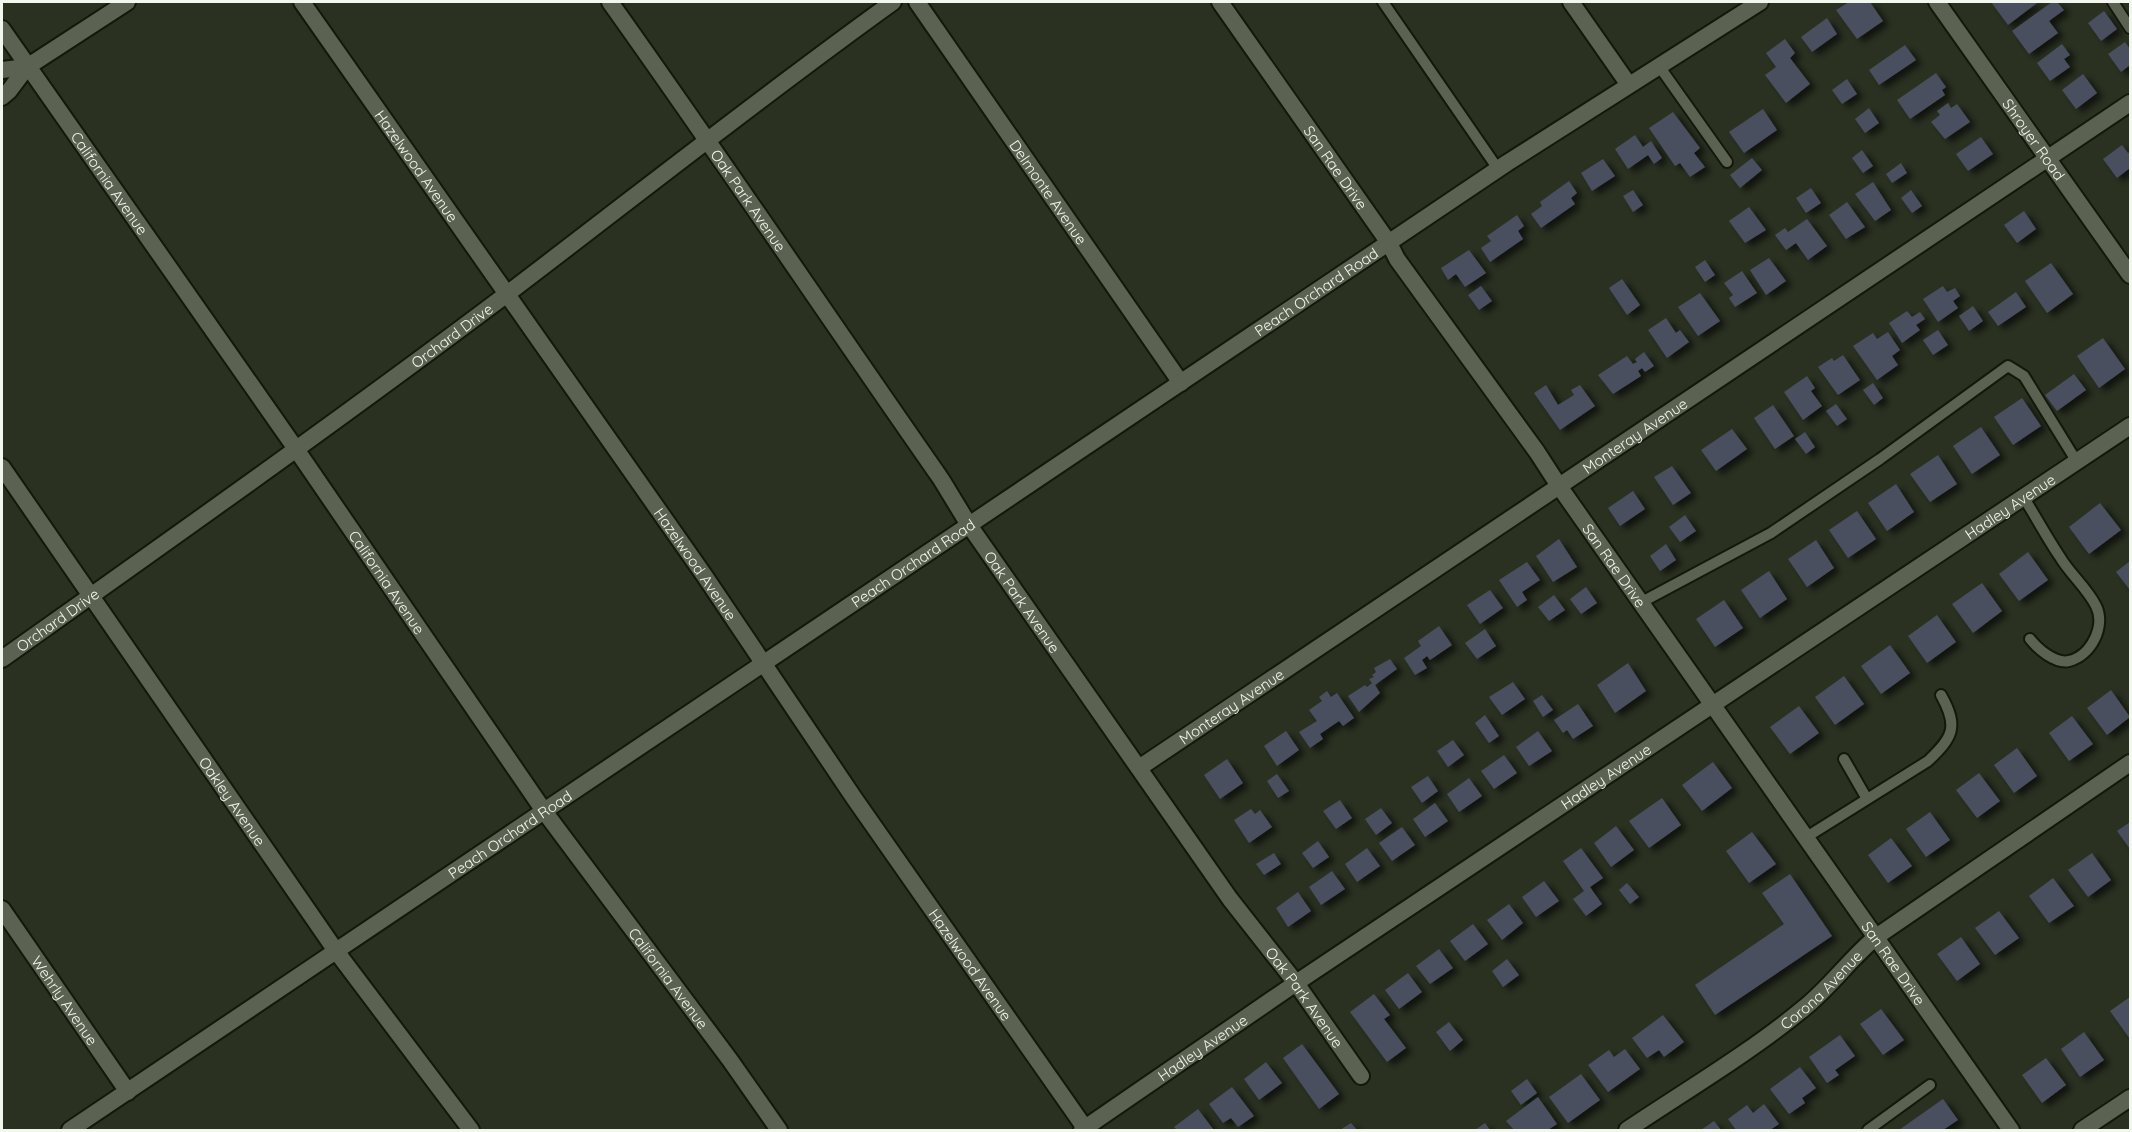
<svg xmlns="http://www.w3.org/2000/svg" width="2132" height="1132" font-family="Quicksand,sans-serif">
<style>
.building{fill:#484f5f;filter:url(#shadow)}
.lines{fill:none;stroke-linecap:round;stroke-linejoin:round}
.service-casing{stroke:#13180a;stroke-width:14}
.minor-casing{stroke:#13180a;stroke-width:20}
.secondary-casing{stroke:#13180a;stroke-width:20}
.service{stroke:#5b6251;stroke-width:10}
.minor{stroke:#5b6251;stroke-width:16}
.secondary{stroke:#5b6251;stroke-width:16}
.labels{text-anchor:middle;dominant-baseline:central;stroke-width:5;stroke-linejoin:round;paint-order:stroke}
.street-label{font-size:15px;fill:#f2f7ed;stroke:#212718}
</style>
<defs>
<filter id="shadow"><feDropShadow dx="6" dy="4" stdDeviation="3" flood-color="#0009"/></filter>
</defs>
<rect width="100%" height="100%" fill="#2a3121"/>
<g class="building">
<polygon points="1849,2 1870,2 1883,21 1857,39 1836,10"/>
<polygon points="1991,2 2035,2 2037,3 2008,25"/>
<polygon points="2052,2 2057,2 2064,10 2049,21 2058,33 2029,54 2012,31"/>
<polygon points="2104,11 2117,29 2101,41 2088,23"/>
<polygon points="1827,18 1837,34 1812,52 1801,37"/>
<polygon points="1785,39 1795,53 1790,58 1810,84 1786,103 1765,75 1776,67 1766,53"/>
<polygon points="2125,42 2130,49 2130,65 2121,72 2108,54"/>
<polygon points="2062,44 2070,55 2064,59 2070,67 2050,81 2037,63"/>
<polygon points="1905,45 1916,60 1879,85 1869,70"/>
<polygon points="1936,73 1946,87 1942,90 1945,95 1910,119 1897,100"/>
<polygon points="2083,74 2097,93 2076,109 2062,90"/>
<polygon points="1847,79 1857,94 1842,104 1832,90"/>
<polygon points="1948,103 1951,108 1957,104 1970,122 1945,139 1931,122 1940,115 1937,111"/>
<polygon points="1869,108 1879,123 1865,133 1855,119"/>
<polygon points="1763,109 1777,130 1744,153 1729,132"/>
<polygon points="1673,112 1700,148 1694,153 1705,167 1690,177 1680,163 1675,166 1649,128"/>
<polygon points="1635,135 1643,147 1651,141 1662,158 1654,164 1648,155 1628,169 1615,149"/>
<polygon points="1981,137 1993,154 1968,171 1956,154"/>
<polygon points="2122,145 2128,153 2130,152 2130,168 2117,178 2103,159"/>
<polygon points="1862,150 1873,166 1863,173 1852,158"/>
<polygon points="1752,158 1762,170 1740,188 1730,175"/>
<polygon points="1603,159 1615,176 1592,191 1581,173"/>
<polygon points="1901,163 1907,173 1892,183 1886,174"/>
<polygon points="1569,181 1577,193 1571,198 1575,204 1541,228 1531,214 1542,206 1540,202"/>
<polygon points="1873,182 1891,210 1875,221 1855,194"/>
<polygon points="1811,188 1821,203 1806,213 1796,198"/>
<polygon points="1633,190 1643,205 1633,212 1623,196"/>
<polygon points="1911,190 1922,206 1912,213 1901,198"/>
<polygon points="1847,202 1865,227 1846,239 1829,215"/>
<polygon points="1749,207 1766,230 1745,243 1729,221"/>
<polygon points="2024,211 2036,229 2017,243 2004,225"/>
<polygon points="1517,215 1524,226 1518,231 1523,239 1490,262 1481,248 1491,241 1487,236"/>
<polygon points="1807,219 1827,246 1808,260 1796,243 1786,250 1775,235 1785,228 1788,232"/>
<polygon points="1469,250 1486,273 1465,287 1456,274 1448,280 1441,268"/>
<polygon points="1769,258 1786,281 1766,295 1750,270"/>
<polygon points="1705,260 1715,275 1705,282 1695,267"/>
<polygon points="2051,263 2073,294 2047,313 2025,281"/>
<polygon points="1742,271 1757,293 1735,307 1729,298 1733,295 1724,283"/>
<polygon points="1622,279 1640,305 1627,315 1609,288"/>
<polygon points="1481,286 1492,301 1479,310 1468,295"/>
<polygon points="1943,286 1947,292 1955,288 1960,296 1953,301 1958,308 1938,322 1923,299"/>
<polygon points="2016,292 2026,307 1998,326 1988,312"/>
<polygon points="1700,293 1720,321 1698,336 1678,307"/>
<polygon points="1973,306 1983,321 1969,331 1959,316"/>
<polygon points="1907,311 1912,317 1920,312 1925,319 1916,325 1920,330 1902,343 1889,323"/>
<polygon points="1666,318 1676,333 1680,330 1689,342 1667,358 1648,330"/>
<polygon points="1938,330 1948,345 1933,355 1923,340"/>
<polygon points="1888,332 1900,350 1892,356 1898,365 1877,380 1853,346 1873,333 1877,339"/>
<polygon points="2103,338 2125,369 2099,388 2077,356"/>
<polygon points="1644,352 1654,366 1645,372 1642,368 1638,371 1641,376 1613,394 1598,375 1627,356 1633,364 1637,362 1635,359"/>
<polygon points="1843,355 1860,380 1838,395 1818,367 1832,358 1834,361"/>
<polygon points="2074,374 2086,390 2057,411 2045,395"/>
<polygon points="1807,376 1815,388 1811,391 1822,406 1803,420 1784,392"/>
<polygon points="1873,383 1883,398 1874,405 1863,390"/>
<polygon points="1546,385 1558,405 1574,395 1571,390 1580,385 1595,406 1560,430 1534,393"/>
<polygon points="2022,398 2041,426 2013,445 1994,417"/>
<polygon points="1836,404 1847,419 1837,426 1826,411"/>
<polygon points="1773,405 1794,436 1775,449 1754,418"/>
<polygon points="1981,427 2000,455 1972,474 1953,446"/>
<polygon points="1732,429 1747,449 1716,471 1701,450"/>
<polygon points="1805,432 1815,447 1806,454 1795,439"/>
<polygon points="1938,455 1957,484 1930,502 1910,474"/>
<polygon points="1672,466 1691,493 1673,505 1654,477"/>
<polygon points="1896,484 1914,512 1887,531 1868,503"/>
<polygon points="1633,491 1645,509 1620,526 1608,508"/>
<polygon points="2100,503 2121,530 2089,554 2069,527"/>
<polygon points="1857,511 1876,539 1848,558 1829,530"/>
<polygon points="1685,515 1696,531 1680,542 1669,527"/>
<polygon points="1559,539 1577,567 1553,582 1536,556"/>
<polygon points="1816,540 1834,568 1807,587 1788,559"/>
<polygon points="1666,544 1676,560 1660,571 1650,556"/>
<polygon points="2028,552 2048,580 2019,601 1999,574"/>
<polygon points="2130,561 2130,590 2116,572"/>
<polygon points="1527,562 1540,580 1522,592 1527,600 1517,607 1499,580"/>
<polygon points="1769,571 1787,599 1760,618 1741,590"/>
<polygon points="1982,583 2002,611 1973,633 1952,604"/>
<polygon points="1586,587 1597,603 1581,614 1570,599"/>
<polygon points="1490,590 1503,608 1480,624 1467,605"/>
<polygon points="1554,595 1565,610 1549,621 1538,607"/>
<polygon points="1724,600 1743,628 1715,647 1696,619"/>
<polygon points="1937,615 1956,642 1927,663 1908,636"/>
<polygon points="1439,626 1452,645 1430,660 1427,656 1422,660 1427,668 1415,675 1404,658 1421,646 1418,641"/>
<polygon points="1485,629 1496,646 1477,659 1465,643"/>
<polygon points="1890,645 1910,673 1881,694 1861,666"/>
<polygon points="1390,659 1397,669 1375,685 1380,693 1359,712 1348,696 1365,685 1367,687 1372,683 1369,679 1374,677 1372,675 1376,672 1374,668"/>
<polygon points="1628,663 1646,691 1615,713 1597,685"/>
<polygon points="1844,676 1864,704 1835,725 1815,697"/>
<polygon points="1513,682 1525,699 1502,715 1489,697"/>
<polygon points="2111,690 2130,717 2107,735 2087,708"/>
<polygon points="1327,691 1331,697 1337,693 1354,718 1343,726 1339,721 1320,734 1323,739 1310,748 1299,732 1317,721 1309,710 1322,701 1319,697"/>
<polygon points="1542,695 1553,710 1543,717 1533,701"/>
<polygon points="1578,704 1593,726 1573,739 1567,730 1563,733 1554,720"/>
<polygon points="1799,706 1819,733 1790,754 1770,727"/>
<polygon points="1485,715 1499,736 1489,743 1475,723"/>
<polygon points="2072,716 2093,744 2069,761 2049,733"/>
<polygon points="1286,731 1299,750 1277,766 1264,746"/>
<polygon points="1538,731 1552,751 1529,766 1516,747"/>
<polygon points="1453,740 1464,755 1448,767 1437,751"/>
<polygon points="2017,748 2037,776 2014,793 1994,765"/>
<polygon points="1504,755 1517,773 1494,789 1481,771"/>
<polygon points="1227,759 1243,783 1220,799 1204,775"/>
<polygon points="1713,762 1732,788 1702,811 1682,785"/>
<polygon points="1979,773 2000,801 1977,818 1956,790"/>
<polygon points="1277,774 1289,791 1278,798 1267,781"/>
<polygon points="1428,776 1438,791 1422,803 1411,787"/>
<polygon points="1469,778 1482,796 1459,812 1447,794"/>
<polygon points="1662,798 1681,825 1649,848 1629,821"/>
<polygon points="1340,800 1352,818 1336,829 1323,811"/>
<polygon points="1435,803 1448,821 1425,837 1413,819"/>
<polygon points="1381,808 1392,823 1376,835 1365,819"/>
<polygon points="1251,809 1255,814 1260,810 1272,827 1249,843 1234,820"/>
<polygon points="1930,812 1950,840 1926,857 1906,829"/>
<polygon points="2130,822 2130,849 2117,831"/>
<polygon points="1616,826 1634,850 1611,867 1594,843"/>
<polygon points="1402,827 1415,845 1392,861 1379,843"/>
<polygon points="1752,832 1776,864 1749,883 1726,851"/>
<polygon points="1891,838 1912,866 1888,883 1868,855"/>
<polygon points="1318,841 1329,857 1313,868 1302,853"/>
<polygon points="1367,848 1380,866 1357,882 1345,864"/>
<polygon points="1581,848 1603,878 1590,887 1602,904 1586,916 1573,899 1584,891 1563,861"/>
<polygon points="1274,853 1281,864 1264,875 1256,864"/>
<polygon points="2092,853 2111,880 2088,897 2068,870"/>
<polygon points="1332,871 1345,889 1321,905 1309,887"/>
<polygon points="1790,874 1832,936 1715,1015 1695,985 1784,924 1762,893"/>
<polygon points="2053,878 2074,906 2049,923 2029,896"/>
<polygon points="1544,881 1559,901 1536,917 1522,897"/>
<polygon points="1627,883 1639,897 1630,904 1619,890"/>
<polygon points="1298,892 1311,911 1288,927 1276,908"/>
<polygon points="1509,904 1523,923 1502,940 1487,920"/>
<polygon points="1999,911 2019,938 1995,955 1975,928"/>
<polygon points="1473,924 1488,944 1465,961 1450,941"/>
<polygon points="1961,937 1980,964 1957,981 1937,954"/>
<polygon points="1439,949 1453,968 1430,984 1416,966"/>
<polygon points="1507,959 1519,975 1503,987 1492,971"/>
<polygon points="1408,973 1422,992 1399,1009 1385,990"/>
<polygon points="1374,994 1390,1015 1384,1019 1406,1048 1387,1062 1350,1012"/>
<polygon points="2130,997 2130,1039 2110,1011"/>
<polygon points="1881,1009 1904,1040 1883,1055 1860,1024"/>
<polygon points="1663,1015 1684,1042 1664,1057 1659,1050 1647,1058 1632,1038"/>
<polygon points="1449,1022 1463,1040 1450,1051 1436,1032"/>
<polygon points="2084,1032 2104,1060 2080,1077 2061,1049"/>
<polygon points="1840,1035 1855,1056 1835,1070 1839,1075 1827,1083 1809,1057"/>
<polygon points="1302,1044 1339,1094 1319,1109 1283,1058"/>
<polygon points="1625,1049 1640,1069 1608,1092 1588,1065 1609,1050 1614,1057"/>
<polygon points="2046,1058 2066,1085 2042,1103 2022,1075"/>
<polygon points="1266,1062 1282,1083 1259,1100 1244,1079"/>
<polygon points="1800,1067 1816,1088 1802,1098 1805,1103 1789,1114 1770,1089"/>
<polygon points="1581,1074 1600,1100 1568,1123 1549,1097"/>
<polygon points="1527,1079 1537,1093 1521,1105 1511,1091"/>
<polygon points="1232,1087 1254,1116 1238,1127 1231,1118 1223,1123 1209,1104"/>
<polygon points="1538,1097 1557,1124 1548,1130 1514,1130 1506,1121"/>
<polygon points="1943,1099 1958,1120 1943,1130 1899,1130"/>
<polygon points="1764,1104 1779,1124 1770,1130 1736,1130 1728,1119 1747,1105 1753,1113"/>
<polygon points="1198,1109 1213,1129 1177,1130 1174,1127"/>
<polygon points="1714,1121 1721,1130 1701,1130"/>
<polygon points="1351,1123 1357,1130 1340,1130"/>
<polygon points="1485,1123 1490,1130 1475,1130"/>
</g>
<g class="lines">
<defs>
<g id="service">
<polyline points="1383,2 1498,169"/>
<polyline points="2113,2 2130,28"/>
<polyline points="1659,66 1727,162"/>
<path d="M2024,498C2036,517 2047,538 2060,557C2070,574 2087,588 2096,606C2106,626 2091,656 2069,661C2055,664 2038,649 2030,639"/>
<polyline points="1640,603 1771,533 1880,459 2008,366 2024,376 2077,462"/>
<polyline points="1844,759 1867,799"/>
<path d="M1805,838L1928,761C1953,737 1959,727 1941,695"/>
<polyline points="1868,1130 1930,1085"/>
</g>
<g id="minor">
<path id="s1" d="M302,2L704,575L854,798L1085,1128"/>
<path id="s2" d="M610,2C722,159 830,320 941,479L969,525L1230,899L1296,983L1361,1076"/>
<path id="s3" d="M917,2L1181,383"/>
<path id="s4" d="M1220,2L1389,243L1397,259L1537,452L1559,486L2011,1130"/>
<polyline points="1571,2 1629,85"/>
<path id="s5" d="M2,29L296,449L544,811L730,1060L779,1130"/>
<polyline points="2,70 27,67"/>
<polyline points="2,97 9,91 27,67 127,2"/>
<path id="s6" d="M2,467L336,951L471,1130"/>
<path id="s7" d="M2,659C171,539 341,419 507,294C636,196 762,96 893,2"/>
<path id="s8" d="M1139,768L2130,103"/>
<path id="s9" d="M2,909L128,1092"/>
<path id="s10" d="M70,1130L1507,163L1760,2"/>
<path id="s11" d="M1082,1130L1296,983L2130,426"/>
<path id="s12" d="M1627,1130C1685,1091 1751,1052 1804,1008C1830,987 1850,959 1876,937L2130,763"/>
<polyline points="2082,1130 2130,1098"/>
</g>
<g id="secondary">
<path id="s13" d="M1937,2L2130,275"/>
</g>
</defs>
<use href="#service" class="service-casing"/>
<use href="#minor" class="minor-casing"/>
<use href="#secondary" class="secondary-casing"/>
<use href="#service" class="service"/>
<use href="#minor" class="minor"/>
<use href="#secondary" class="secondary"/>
</g>
<g class="labels">
<g class="street-label">
<text stroke="none"><textPath href="#s13" startOffset="168">Shroyer Road</textPath></text>
<text stroke="none"><textPath href="#s1" startOffset="200">Hazelwood Avenue</textPath></text>
<text stroke="none"><textPath href="#s4" startOffset="202">San Rae Drive</textPath></text>
<text stroke="none"><textPath href="#s5" startOffset="188">California Avenue</textPath></text>
<text stroke="none"><textPath href="#s3" startOffset="231">Delmonte Avenue</textPath></text>
<text stroke="none"><textPath href="#s2" startOffset="242">Oak Park Avenue</textPath></text>
<text stroke="none"><textPath href="#s10" startOffset="1502">Peach Orchard Road</textPath></text>
<text stroke="none"><textPath href="#s7" startOffset="554">Orchard Drive</textPath></text>
<text stroke="none"><textPath href="#s8" startOffset="597">Monteray Avenue</textPath></text>
<text stroke="none"><textPath href="#s11" startOffset="1118">Hadley Avenue</textPath></text>
<text stroke="none"><textPath href="#s10" startOffset="1016">Peach Orchard Road</textPath></text>
<text stroke="none"><textPath href="#s1" startOffset="686">Hazelwood Avenue</textPath></text>
<text stroke="none"><textPath href="#s4" startOffset="688">San Rae Drive</textPath></text>
<text stroke="none"><textPath href="#s5" startOffset="674">California Avenue</textPath></text>
<text stroke="none"><textPath href="#s2" startOffset="728">Oak Park Avenue</textPath></text>
<text stroke="none"><textPath href="#s7" startOffset="68">Orchard Drive</textPath></text>
<text stroke="none"><textPath href="#s8" startOffset="111">Monteray Avenue</textPath></text>
<text stroke="none"><textPath href="#s11" startOffset="632">Hadley Avenue</textPath></text>
<text stroke="none"><textPath href="#s6" startOffset="406">Oakley Avenue</textPath></text>
<text stroke="none"><textPath href="#s10" startOffset="530">Peach Orchard Road</textPath></text>
<text stroke="none"><textPath href="#s1" startOffset="1172">Hazelwood Avenue</textPath></text>
<text stroke="none"><textPath href="#s4" startOffset="1174">San Rae Drive</textPath></text>
<text stroke="none"><textPath href="#s5" startOffset="1160">California Avenue</textPath></text>
<text stroke="none"><textPath href="#s12" startOffset="240">Corona Avenue</textPath></text>
<text stroke="none"><textPath href="#s2" startOffset="1214">Oak Park Avenue</textPath></text>
<text stroke="none"><textPath href="#s9" startOffset="111">Wehrly Avenue</textPath></text>
<text stroke="none"><textPath href="#s11" startOffset="146">Hadley Avenue</textPath></text>
</g>
</g>
<rect width="2132" height="1132" fill="none" stroke="#f2f7ed" stroke-width="6"/>
</svg>
